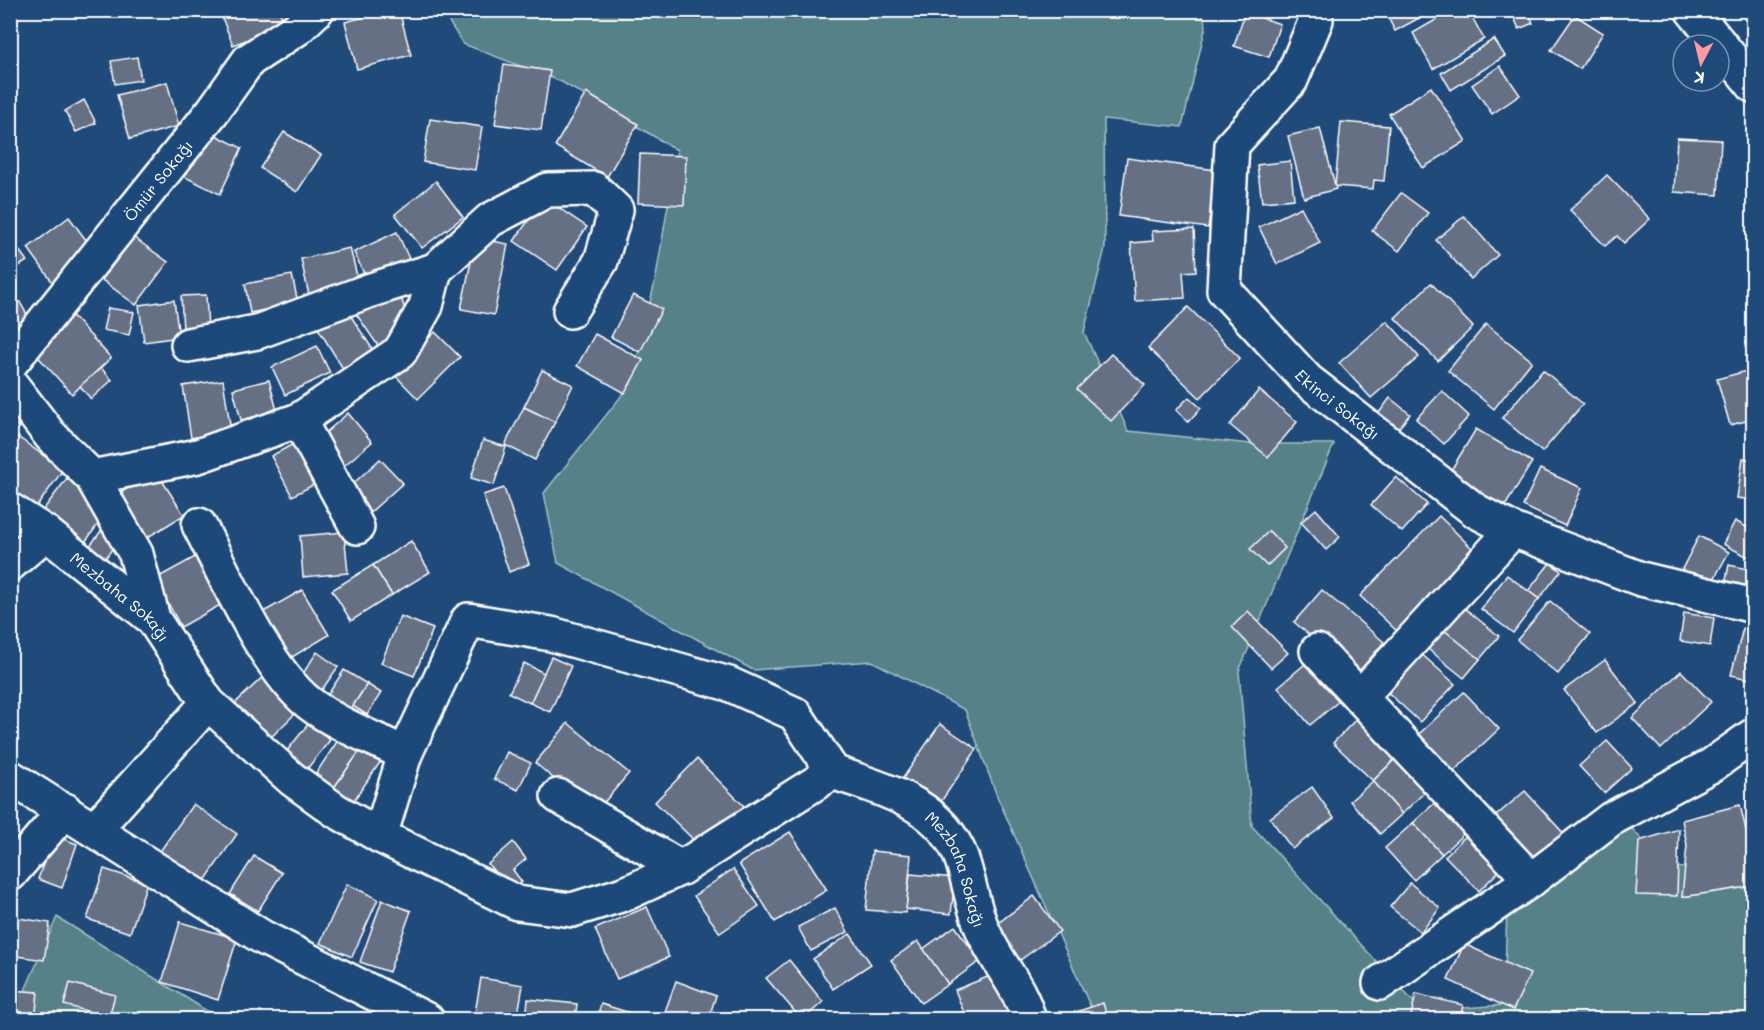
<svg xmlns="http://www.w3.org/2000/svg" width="1764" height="1030" font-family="Mali,sans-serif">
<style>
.green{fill:#568189;stroke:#aac0c4;stroke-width:1.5}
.building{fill:#656f85;stroke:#fff;stroke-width:1.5}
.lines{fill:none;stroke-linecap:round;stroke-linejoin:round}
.minor-casing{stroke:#fff;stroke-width:38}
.tertiary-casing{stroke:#fff;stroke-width:38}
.minor{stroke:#1f4a7a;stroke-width:33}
.tertiary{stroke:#1f4a7a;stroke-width:33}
.labels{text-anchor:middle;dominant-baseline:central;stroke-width:6;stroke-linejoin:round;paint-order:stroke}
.street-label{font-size:16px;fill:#fff;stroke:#1f4a7a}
</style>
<rect width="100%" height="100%" fill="#1f4a7a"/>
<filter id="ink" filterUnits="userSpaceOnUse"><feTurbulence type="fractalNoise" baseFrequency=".0167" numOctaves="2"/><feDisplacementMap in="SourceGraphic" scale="12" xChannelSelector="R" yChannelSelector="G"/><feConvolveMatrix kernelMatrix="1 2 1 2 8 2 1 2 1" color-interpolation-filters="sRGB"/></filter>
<g filter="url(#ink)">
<g class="green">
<polygon points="442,11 1201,11 1206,25 1182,127 1104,119 1105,248 1084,332 1128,431 1251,444 1334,444 1239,671 1252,826 1422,1011 1504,1005 1507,907 1621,816 1666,867 1753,871 1753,1019 1096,1019 997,796 965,710 872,661 753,670 558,563 544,493 631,384 656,277 677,150 560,81 463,44"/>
<polygon points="57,917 220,1019 12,1020"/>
</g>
<g class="building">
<polygon points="219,10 279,10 285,25 233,45"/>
<polygon points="392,10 399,10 411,55 357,69 345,22"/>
<polygon points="1384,10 1434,10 1395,31"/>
<polygon points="1453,10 1468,10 1484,39 1433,69 1413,33"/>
<polygon points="1511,10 1528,10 1533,23 1519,29"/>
<polygon points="1245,12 1280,24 1269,57 1234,46"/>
<polygon points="1575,15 1603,33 1580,69 1551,50"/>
<polygon points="1494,39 1505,56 1451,90 1441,73"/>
<polygon points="137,57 141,80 115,84 111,61"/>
<polygon points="504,64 550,71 541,130 495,124"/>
<polygon points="1500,66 1520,95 1492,114 1472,85"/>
<polygon points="167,82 179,126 130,139 117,95"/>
<polygon points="1431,87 1466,141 1423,168 1389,114"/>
<polygon points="586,93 638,124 607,177 555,146"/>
<polygon points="84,100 96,123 76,132 65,111"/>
<polygon points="430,119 482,127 475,170 423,162"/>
<polygon points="1341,122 1389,126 1384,181 1374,180 1373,189 1335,186"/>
<polygon points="1320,128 1336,189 1304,198 1288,136"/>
<polygon points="203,129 242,148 220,194 181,175"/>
<polygon points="284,132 321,155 297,192 260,168"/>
<polygon points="1677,138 1721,140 1718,195 1674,192"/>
<polygon points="640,154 686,156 684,205 638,203"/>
<polygon points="1127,158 1216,170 1208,228 1119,216"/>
<polygon points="1290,161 1294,199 1262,202 1257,165"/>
<polygon points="1607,175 1650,219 1624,243 1617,236 1605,246 1570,210"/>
<polygon points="436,181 463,217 422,248 395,214"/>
<polygon points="1401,193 1428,213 1399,251 1372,231"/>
<polygon points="544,198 587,227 557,270 514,241"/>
<polygon points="1301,207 1320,243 1277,264 1259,227"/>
<polygon points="1464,216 1498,255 1471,279 1436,240"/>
<polygon points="69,217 95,252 53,283 28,248"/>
<polygon points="1194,229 1196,271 1183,272 1185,298 1135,301 1131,243 1153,241 1152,231"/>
<polygon points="397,232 410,261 367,280 354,252"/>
<polygon points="133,237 168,262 136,305 102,280"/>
<polygon points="10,238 27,261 10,272"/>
<polygon points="476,238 508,244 494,315 461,309"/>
<polygon points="350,248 359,284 309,295 301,259"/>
<polygon points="292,275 298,303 250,313 245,284"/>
<polygon points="1431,283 1473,327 1438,361 1395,318"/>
<polygon points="10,285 33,325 10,337"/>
<polygon points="399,292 407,315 381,350 352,308"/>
<polygon points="206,295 208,329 183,330 181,296"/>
<polygon points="633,295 662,309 640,352 611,337"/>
<polygon points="174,300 179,337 144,342 139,305"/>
<polygon points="345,307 375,353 345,372 316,325"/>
<polygon points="1188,307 1240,358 1200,398 1148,348"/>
<polygon points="108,308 134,312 129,335 103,330"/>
<polygon points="69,312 111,358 72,394 30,348"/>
<polygon points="1387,321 1419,357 1371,398 1339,363"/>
<polygon points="1486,324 1532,361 1494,409 1448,371"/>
<polygon points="435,332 460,357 418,399 393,373"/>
<polygon points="595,334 643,360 625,393 577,366"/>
<polygon points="317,346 330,373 285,395 272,367"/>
<polygon points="1111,354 1145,385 1111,421 1077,389"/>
<polygon points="101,368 112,380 91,399 80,386"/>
<polygon points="1754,369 1754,419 1730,425 1717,379"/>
<polygon points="542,370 573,385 555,422 524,407"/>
<polygon points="1543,370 1583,404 1542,452 1502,418"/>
<polygon points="223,380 231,431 191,438 183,386"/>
<polygon points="269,380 277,411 241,420 233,389"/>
<polygon points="1259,390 1297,422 1268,457 1230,425"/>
<polygon points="1442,391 1469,416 1444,444 1416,419"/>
<polygon points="1189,397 1201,408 1188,422 1176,410"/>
<polygon points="1390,398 1410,414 1398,429 1378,414"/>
<polygon points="524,407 555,422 535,460 505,445"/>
<polygon points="348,413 372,442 339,470 315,442"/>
<polygon points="10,418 19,428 10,434"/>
<polygon points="1476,429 1532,462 1501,513 1445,480"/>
<polygon points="18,437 63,470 35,509 10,492 10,448"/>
<polygon points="483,440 506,447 494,485 471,478"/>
<polygon points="299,441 321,481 292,496 271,456"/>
<polygon points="1743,458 1754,460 1754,500 1737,498"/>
<polygon points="380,459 403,483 365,517 343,493"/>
<polygon points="1540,469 1582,488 1565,526 1523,506"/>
<polygon points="156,471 184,515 140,542 112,498"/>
<polygon points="68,477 104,516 83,545 40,514"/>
<polygon points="1396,477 1427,504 1402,532 1371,505"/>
<polygon points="504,488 529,564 509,572 483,495"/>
<polygon points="1316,509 1340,537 1326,550 1301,522"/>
<polygon points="1439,516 1480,556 1402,636 1360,596"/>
<polygon points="1735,521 1754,531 1754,560 1723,544"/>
<polygon points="101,531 117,542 105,559 89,547"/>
<polygon points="1269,531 1285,548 1267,566 1250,549"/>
<polygon points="344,532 348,573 303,577 300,536"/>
<polygon points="1699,536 1729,552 1710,586 1681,571"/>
<polygon points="411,541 430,572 392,595 373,565"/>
<polygon points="197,556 224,603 181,627 155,579"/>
<polygon points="1550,563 1561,571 1539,599 1528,591"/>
<polygon points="373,565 392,595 351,621 332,590"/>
<polygon points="1729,565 1752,570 1747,594 1724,589"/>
<polygon points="1507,575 1539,599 1513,633 1481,609"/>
<polygon points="302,590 329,635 287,660 260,614"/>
<polygon points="1322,590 1384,642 1356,675 1294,622"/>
<polygon points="1550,601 1590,634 1558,674 1517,640"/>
<polygon points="1457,602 1499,636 1480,659 1439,626"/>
<polygon points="1248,611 1288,653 1271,668 1232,627"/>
<polygon points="1684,613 1714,618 1710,646 1680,641"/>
<polygon points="400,616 433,629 414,676 381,663"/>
<polygon points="1439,626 1480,659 1464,678 1423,645"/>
<polygon points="1743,628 1754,631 1754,680 1731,675"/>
<polygon points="1418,651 1455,684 1420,722 1383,688"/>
<polygon points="317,652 338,667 314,701 294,687"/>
<polygon points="551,657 571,666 550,712 530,703"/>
<polygon points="1312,658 1345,696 1310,725 1278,687"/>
<polygon points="1605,660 1638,703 1597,733 1564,690"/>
<polygon points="524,663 544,673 530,703 509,693"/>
<polygon points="270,670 304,705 263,745 229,709"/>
<polygon points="344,670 367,684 346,717 323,702"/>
<polygon points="1681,671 1711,702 1661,749 1632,718"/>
<polygon points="367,684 381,693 367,715 353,706"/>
<polygon points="1464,692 1499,729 1454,771 1419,734"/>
<polygon points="1360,715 1400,754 1373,781 1333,743"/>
<polygon points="309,723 330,740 307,769 286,752"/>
<polygon points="568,723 629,773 595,813 535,763"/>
<polygon points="940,724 977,749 938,806 901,781"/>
<polygon points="342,734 362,748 328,796 309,784"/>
<polygon points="1607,741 1632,768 1604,793 1579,766"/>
<polygon points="362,748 381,761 348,809 328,796"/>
<polygon points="507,752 531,763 518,790 494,779"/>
<polygon points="1400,754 1430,787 1402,814 1373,781"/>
<polygon points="697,759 744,806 702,848 655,802"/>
<polygon points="1373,781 1402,814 1380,834 1350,801"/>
<polygon points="1312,787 1334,818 1292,849 1270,818"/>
<polygon points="1525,791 1565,835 1530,862 1491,820"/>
<polygon points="1443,795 1472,826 1442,854 1413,823"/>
<polygon points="193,804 237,834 200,888 156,857"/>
<polygon points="1740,805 1754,863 1754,886 1682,897 1687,845 1682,820"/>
<polygon points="1413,823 1442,854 1414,880 1385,848"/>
<polygon points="1679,829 1677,896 1636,895 1639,841"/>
<polygon points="790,832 827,890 775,922 739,864"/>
<polygon points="1469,833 1502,868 1479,891 1445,856"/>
<polygon points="53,835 77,844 62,888 38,879"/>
<polygon points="513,842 526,859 513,870 522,882 510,891 488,864"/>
<polygon points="872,851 911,855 906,913 866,910"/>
<polygon points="254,856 282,873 258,911 230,894"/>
<polygon points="104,869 147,883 130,933 87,919"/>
<polygon points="733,869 759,906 720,933 694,896"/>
<polygon points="910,874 955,878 951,914 906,909"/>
<polygon points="1410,883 1440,908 1421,932 1390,907"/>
<polygon points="347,884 378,899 352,957 320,943"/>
<polygon points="1034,896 1060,931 1012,966 986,932"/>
<polygon points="382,900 411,911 389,972 360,962"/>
<polygon points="647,907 669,957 617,979 595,929"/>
<polygon points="835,908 848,932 811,951 798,927"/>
<polygon points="12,917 50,923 44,960 10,955"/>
<polygon points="180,922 237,939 218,1000 162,982"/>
<polygon points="955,926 980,961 948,984 923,949"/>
<polygon points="850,934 871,964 833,989 813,959"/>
<polygon points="918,941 948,984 921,1003 891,960"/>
<polygon points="1464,944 1530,974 1513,1010 1448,980"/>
<polygon points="789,960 823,1002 802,1020 766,978"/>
<polygon points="995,974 1013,1020 967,1020 955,990"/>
<polygon points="481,978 523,985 517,1020 475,1013"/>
<polygon points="676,981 716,996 708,1020 662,1020"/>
<polygon points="70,983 115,995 109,1017 64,1005"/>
<polygon points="10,990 38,992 35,1020 10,1020"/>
<polygon points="1416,994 1463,1005 1460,1020 1410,1020"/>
<polygon points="528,999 577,1004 575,1020 526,1020"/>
<polygon points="1103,1003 1108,1020 1052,1020"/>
<polygon points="601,1004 653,1020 596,1020"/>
</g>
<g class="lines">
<defs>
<g id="minor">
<path id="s1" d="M1313,10L1316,20L1291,80L1232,145L1224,290L1307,380L1476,511L1513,530L1641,579L1754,606"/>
<polyline points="188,345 257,332 368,291 435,270"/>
<path id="s2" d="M10,364L212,112L249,60L298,28L317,10"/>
<polyline points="10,383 50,435 92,477 136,554 153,619"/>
<polyline points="299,420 357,527"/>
<polyline points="92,477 198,456 299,420 400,352 426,306 435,270 490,220 547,190 594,189 616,210 601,261 570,311"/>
<path id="s3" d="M10,510L46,533L153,619L208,703L292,779L335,810L380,836L517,903L572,910L627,893L681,868L833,772"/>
<path d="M199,525C225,574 266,669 309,703C337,725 374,738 405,754"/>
<polyline points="10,564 46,533"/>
<polyline points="1317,651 1531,880"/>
<polyline points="1360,697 1513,530"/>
<path id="s4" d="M833,772C883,790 939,802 961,857C970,882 973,911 985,935C999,966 1020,986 1029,1020"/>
<polyline points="10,777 262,937 427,1020"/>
<polyline points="558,796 681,868"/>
<polyline points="94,830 208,703"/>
<polyline points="380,836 405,754 468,620 551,634 729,684 795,714 833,772"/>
<polyline points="10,874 65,810"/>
<polyline points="1380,983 1531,880 1611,819 1712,765 1754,735"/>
</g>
<polyline id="tertiary" points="1692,10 1754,86"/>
</defs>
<use href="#minor" class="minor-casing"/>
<use href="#tertiary" class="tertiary-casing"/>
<use href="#minor" class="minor"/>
<use href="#tertiary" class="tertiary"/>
</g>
</g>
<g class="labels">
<g class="street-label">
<text stroke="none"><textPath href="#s2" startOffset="236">Ömür Sokağı</textPath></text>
<text stroke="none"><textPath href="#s1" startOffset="470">Ekinci Sokağı</textPath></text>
<text stroke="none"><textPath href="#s3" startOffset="141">Mezbaha Sokağı</textPath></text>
<text stroke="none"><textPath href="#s4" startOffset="168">Mezbaha Sokağı</textPath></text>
</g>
</g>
<rect width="1764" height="1030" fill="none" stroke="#1f4a7a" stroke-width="36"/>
<rect x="18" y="18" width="1728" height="994" fill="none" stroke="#fff" stroke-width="2" filter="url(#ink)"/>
<g transform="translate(1701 63) rotate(187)"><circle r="28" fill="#1f4a7a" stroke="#7992af" stroke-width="1.5"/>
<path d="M0-4.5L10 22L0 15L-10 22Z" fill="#ff9aa2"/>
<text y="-9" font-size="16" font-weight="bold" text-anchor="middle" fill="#ffffff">K</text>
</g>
</svg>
